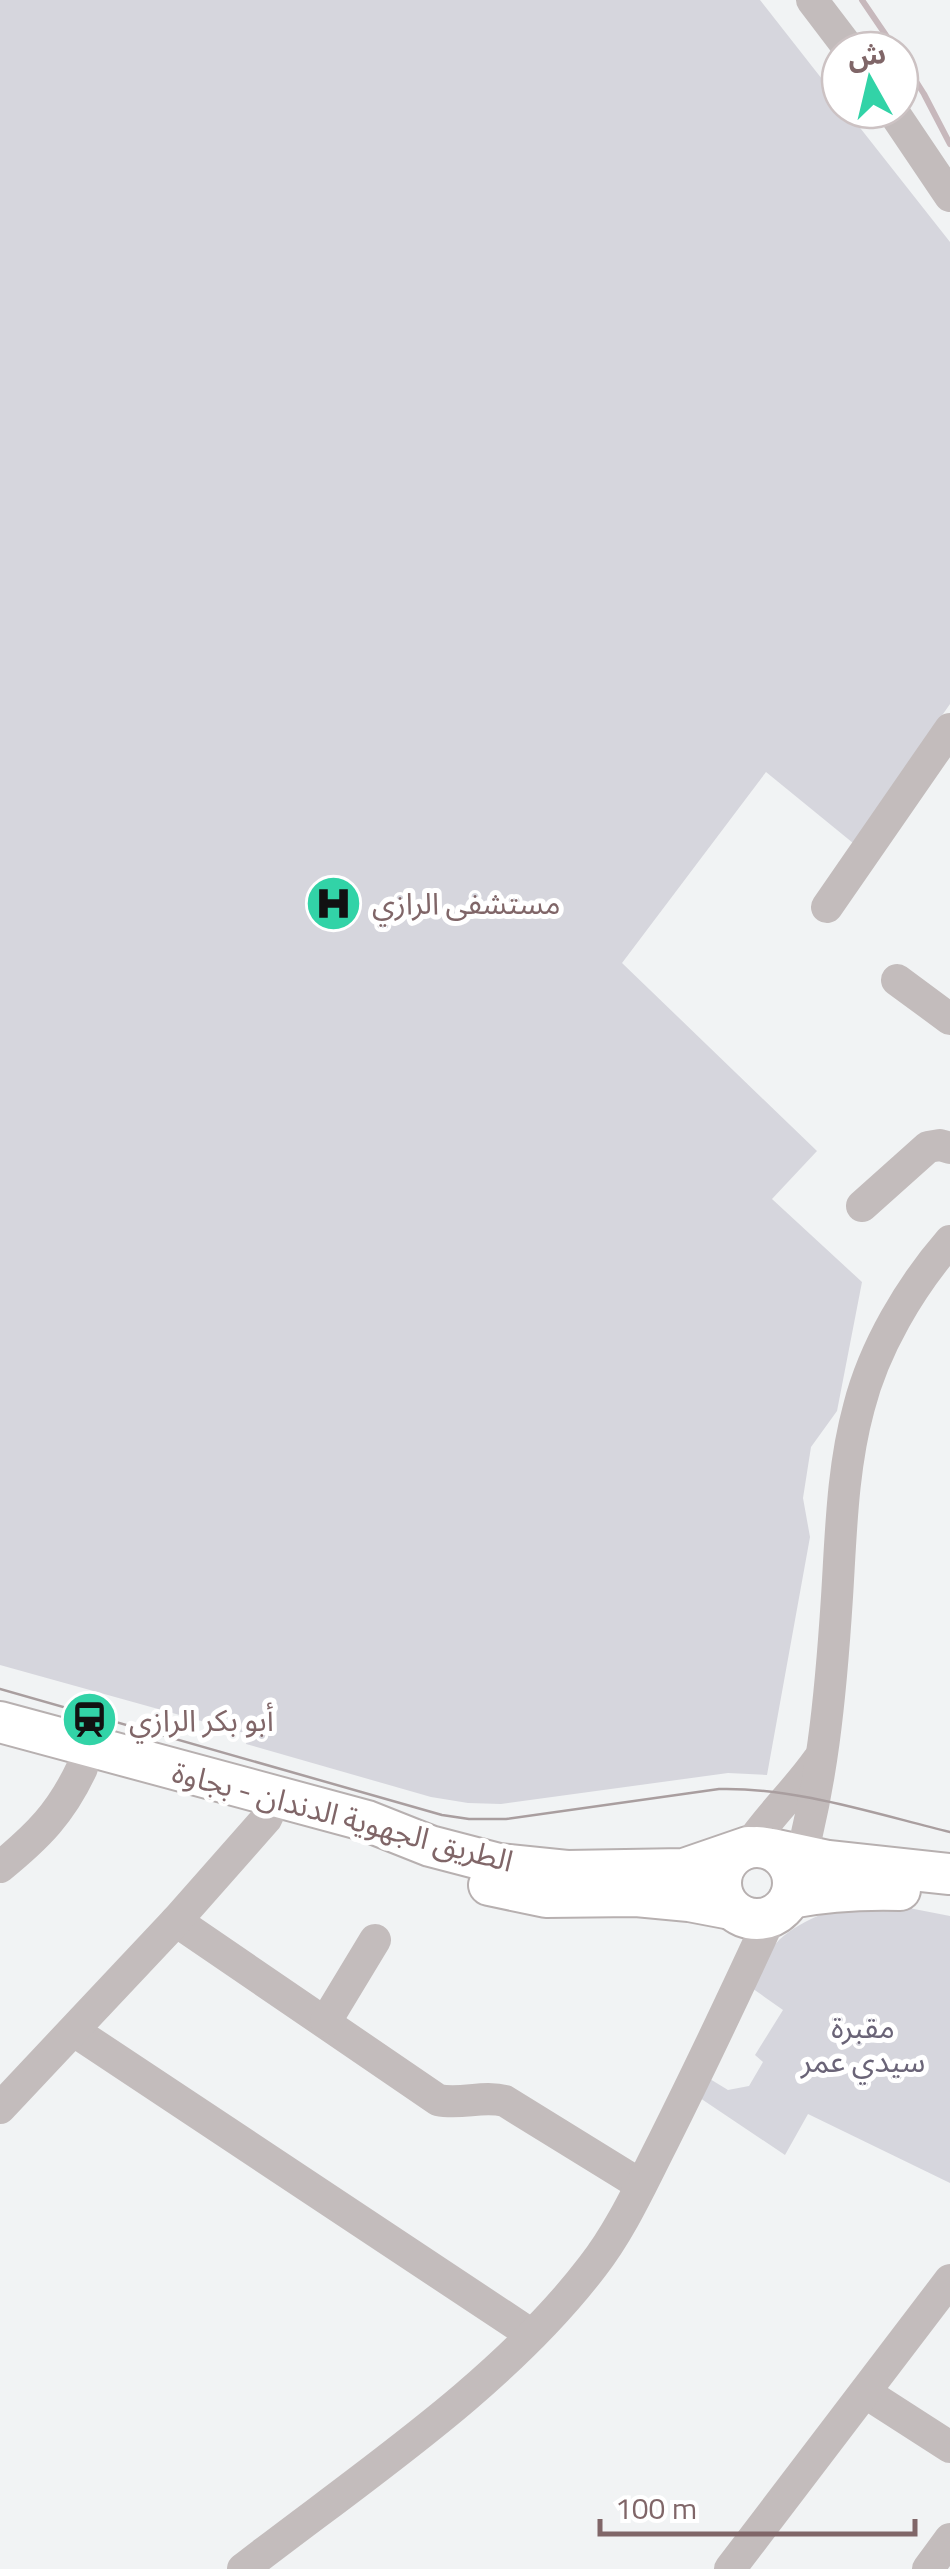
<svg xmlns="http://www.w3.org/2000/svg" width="950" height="2569" font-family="'Titillium Web','Noto Sans Arabic',sans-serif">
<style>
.green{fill:#d6d6dd}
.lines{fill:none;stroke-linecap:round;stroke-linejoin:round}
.stream{stroke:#c7b8bc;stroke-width:6}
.major-casing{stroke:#b7b0b0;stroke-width:44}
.minor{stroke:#c3bcbc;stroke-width:32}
.major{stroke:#fff;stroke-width:40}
.tram{stroke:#a99e9f;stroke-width:2.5}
.labels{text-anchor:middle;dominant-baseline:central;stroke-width:10;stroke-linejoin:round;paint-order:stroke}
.poi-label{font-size:30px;fill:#806668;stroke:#fff;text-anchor:start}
.street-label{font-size:30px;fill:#806668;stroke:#fff}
.park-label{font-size:30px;fill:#6a6477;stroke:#fff}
</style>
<rect width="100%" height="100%" fill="#f1f3f4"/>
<g class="green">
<polygon points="0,0 760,0 840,102 840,110 846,110 950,242 950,704 853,843 766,772 622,963 817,1151 772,1199 862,1282 837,1411 811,1447 803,1498 810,1537 767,1775 728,1773 501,1804 468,1803 431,1797 246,1744 248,1734 0,1665"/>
<path d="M873,1901L950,1916V2183L808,2114L785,2155L700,2098L710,2079L728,2090L749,2086L763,2062L755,2055L783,2010L749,1986C758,1972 767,1952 779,1940C803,1918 842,1905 873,1901Z"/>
</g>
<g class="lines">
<g class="stream">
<polyline points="862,0 896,50"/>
<polyline points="900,56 924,94 950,144"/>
</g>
<defs>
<g id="major">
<polyline points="0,1722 367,1821 430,1846 499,1864 567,1871 684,1869 748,1847"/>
<circle cx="757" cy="1883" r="36"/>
<polyline points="772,1849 828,1861 950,1874"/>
<polyline points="489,1885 546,1897 636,1896 689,1901 731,1909"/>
<path d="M790,1898C827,1891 863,1889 900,1890"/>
</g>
</defs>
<use href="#major" class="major-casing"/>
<g class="minor">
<polyline points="812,0 850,50"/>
<polyline points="892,110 950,196"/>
<polyline points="827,907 950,729"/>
<polyline points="897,980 950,1019"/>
<polyline points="862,1206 928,1147 940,1145 950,1148"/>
<path d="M748,1847C769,1816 796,1791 818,1760"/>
<path d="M0,1867C38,1836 61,1813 82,1768"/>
<path d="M793,1884C822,1794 831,1691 837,1597C841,1534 842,1469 859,1407C874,1348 910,1287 950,1241"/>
<path d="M176,1921L438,2100C461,2105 483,2095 505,2101L641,2185"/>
<polyline points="326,2021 375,1940"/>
<polyline points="74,2031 532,2335"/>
<polyline points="0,2108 176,1921 266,1819 276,1798"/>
<polyline points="866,2393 950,2447"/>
<path d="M243,2569C360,2478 502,2385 592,2267C621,2230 641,2185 663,2142C700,2068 736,1992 771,1916"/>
<polyline points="730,2569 950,2280"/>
<polyline points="928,2569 950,2539"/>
</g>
<use href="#major" class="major"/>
<path class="tram" d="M0,1689L442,1815L469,1819H506L719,1789C795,1787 876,1814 950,1832"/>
</g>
<defs>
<symbol id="hospital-disc" viewBox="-11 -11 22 22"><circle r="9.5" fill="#32d3a7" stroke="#fff"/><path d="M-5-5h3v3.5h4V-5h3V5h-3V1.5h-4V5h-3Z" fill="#111"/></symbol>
<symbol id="station-disc" viewBox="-11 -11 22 22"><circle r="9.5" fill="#32d3a7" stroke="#fff"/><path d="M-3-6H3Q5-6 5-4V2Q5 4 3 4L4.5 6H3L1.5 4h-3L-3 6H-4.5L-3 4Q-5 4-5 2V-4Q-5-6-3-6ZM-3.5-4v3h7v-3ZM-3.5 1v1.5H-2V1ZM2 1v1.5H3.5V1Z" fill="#111"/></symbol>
</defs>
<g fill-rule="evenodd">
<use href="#hospital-disc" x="302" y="872" width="63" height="63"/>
<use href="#station-disc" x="58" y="1688" width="63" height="63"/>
</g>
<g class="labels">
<g class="poi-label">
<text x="372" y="903">مستشفى الرازي</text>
<text x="129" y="1720">أبو بكر الرازي</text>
</g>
<g class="street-label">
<text transform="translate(343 1816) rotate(15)">الطريق الجهوية الدندان - بجاوة</text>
</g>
<g class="park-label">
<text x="863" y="2027">مقبرة<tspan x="863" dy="34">سيدي عمر</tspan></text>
</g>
</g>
<g transform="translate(870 80) rotate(352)"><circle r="48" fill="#ffffff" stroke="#ccc2c3" stroke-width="2.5"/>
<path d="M0-8L18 38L0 25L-18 38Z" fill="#32d3a7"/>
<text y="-15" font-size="28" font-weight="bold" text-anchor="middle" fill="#806668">ش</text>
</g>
<path d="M600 2519v15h315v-15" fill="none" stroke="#806668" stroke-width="5"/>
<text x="615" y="2519" font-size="30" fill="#806668" stroke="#ffffff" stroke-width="8" paint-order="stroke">100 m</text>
</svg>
